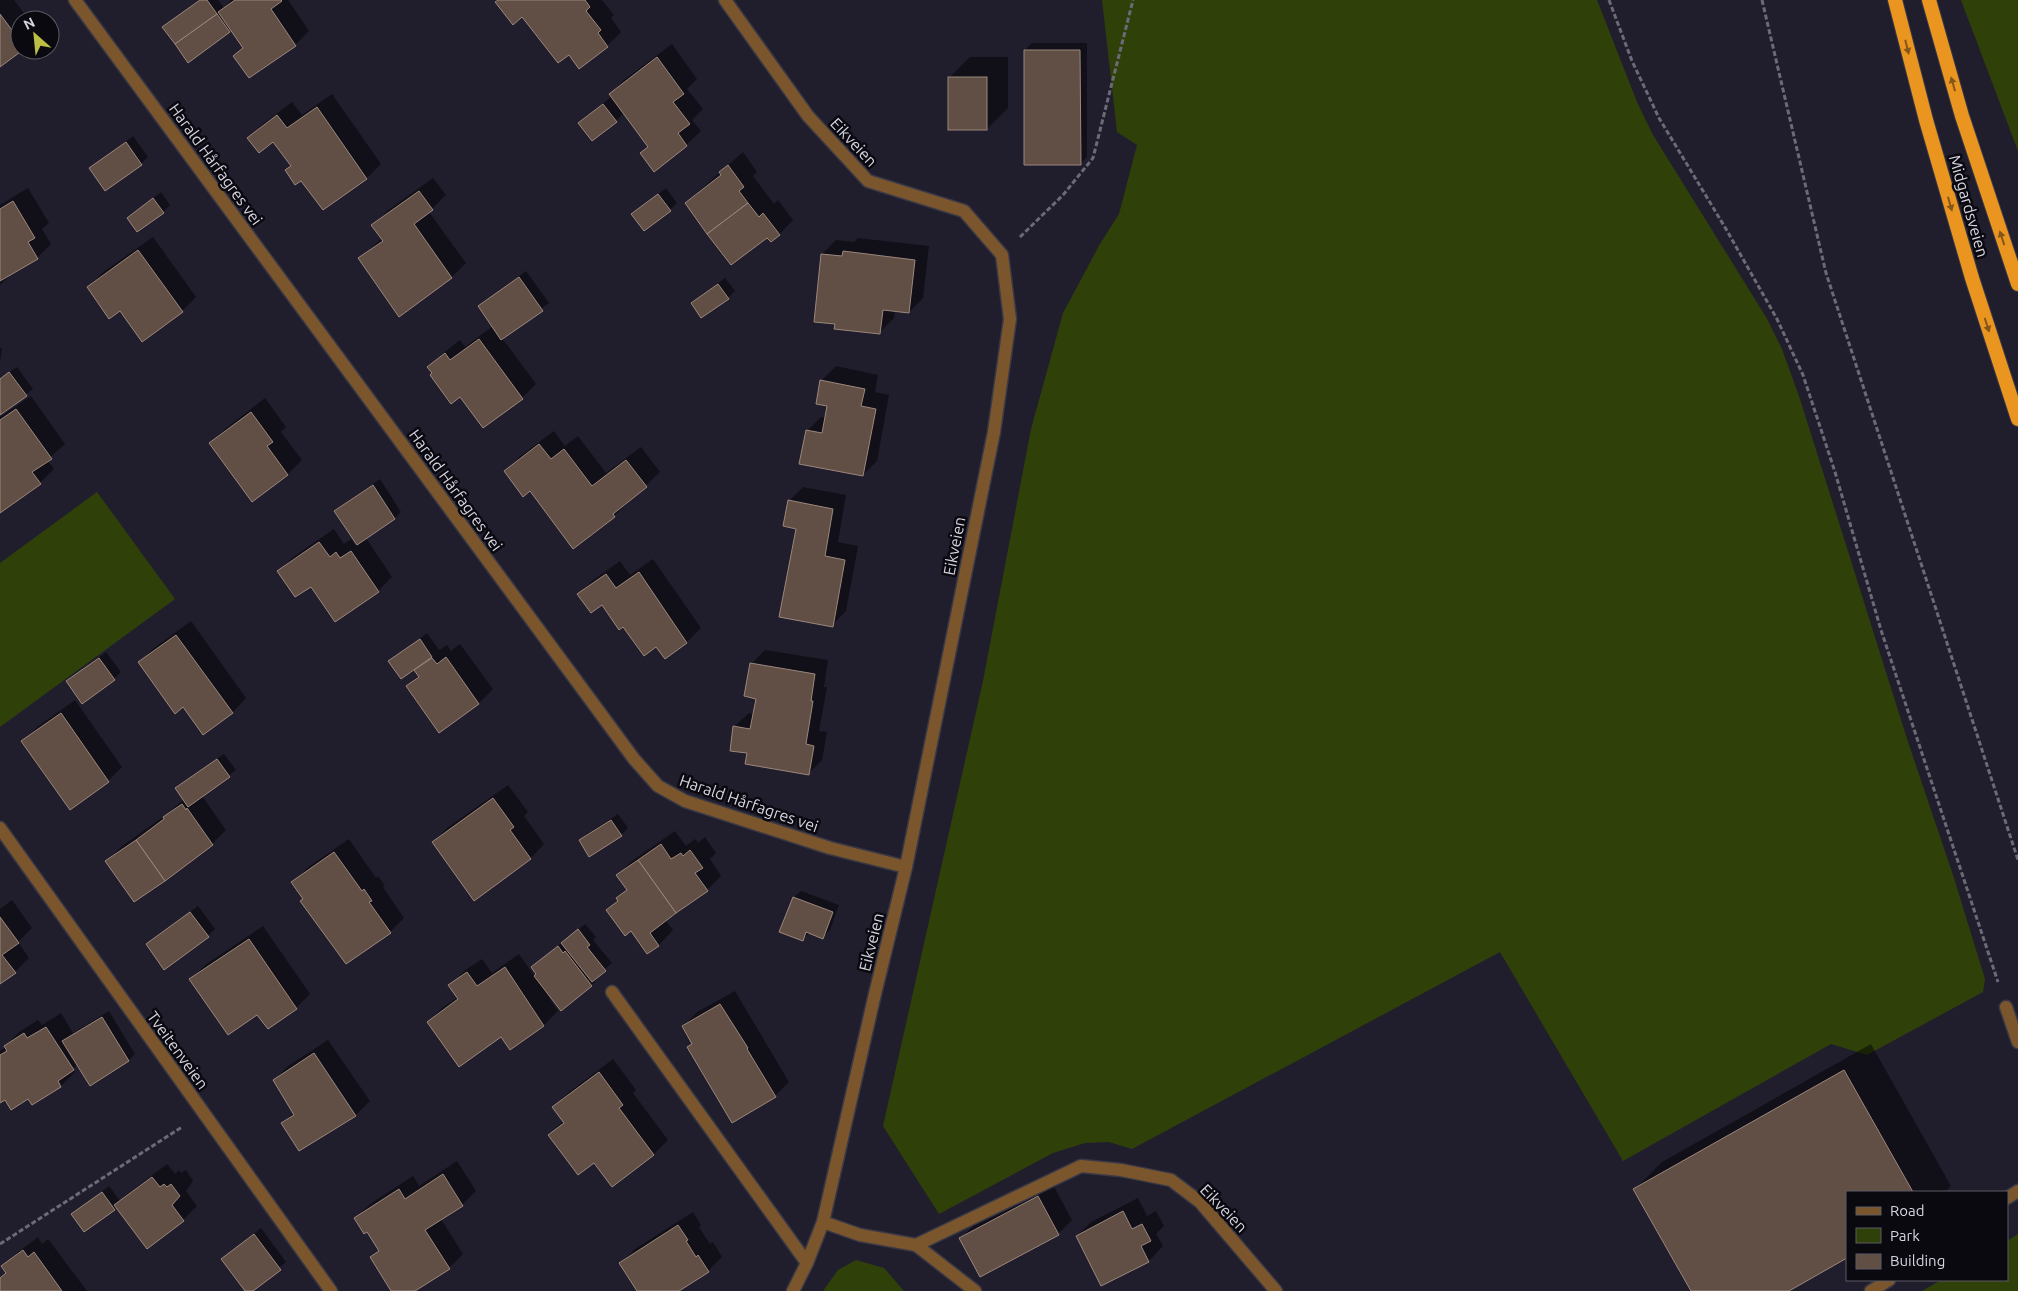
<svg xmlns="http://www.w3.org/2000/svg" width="2018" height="1291" font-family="Ubuntu,sans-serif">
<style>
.green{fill:#2f4108}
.shadow{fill:#0007}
.building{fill:#614e44;stroke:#9c877c}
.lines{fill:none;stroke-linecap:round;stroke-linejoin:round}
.service-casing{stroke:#393846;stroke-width:15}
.minor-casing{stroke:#393846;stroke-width:15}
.trunk-casing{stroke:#393846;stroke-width:16}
.path{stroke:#6c6a77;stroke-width:3;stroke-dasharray:5 2.5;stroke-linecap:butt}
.service{stroke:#7b562d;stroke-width:12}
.minor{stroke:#7b562d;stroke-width:12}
.trunk{stroke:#ea9520;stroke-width:14}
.oneway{fill:#855619}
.labels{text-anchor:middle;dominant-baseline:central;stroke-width:5;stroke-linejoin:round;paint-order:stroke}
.street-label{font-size:16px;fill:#d6d5e0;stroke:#0a0910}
</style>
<rect width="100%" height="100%" fill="#201e2d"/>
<g class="green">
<polygon points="1102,0 1597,0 1637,102 1653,135 1766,317 1782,349 1800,399 1908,742 1953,875 1985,979 1983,992 1867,1055 1831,1044 1623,1161 1500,952 1132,1149 1109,1142 1085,1143 1053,1153 939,1214 883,1126 983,681 1031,429 1063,313 1100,244 1119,214 1137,145 1117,132"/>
<polygon points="1961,0 2018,0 2018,151"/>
<polygon points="97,492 175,599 0,727 0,563"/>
<polygon points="2018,1234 2018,1291 1922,1291 1941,1280 2007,1280 2007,1241"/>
<polygon points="856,1260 884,1268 904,1291 823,1291 838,1270"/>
</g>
<g class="shadow">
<polygon points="0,0 14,0 29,20 20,20 21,50 0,65"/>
<polygon points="199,0 218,0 224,8 231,0 288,0 309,31 295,45 249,77 234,56 244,47 231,29 229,31 164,27"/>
<polygon points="499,0 602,0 614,15 611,18 621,32 607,46 579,67 569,54 523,15"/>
<polygon points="1032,43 1087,43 1087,157 1080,164 1025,50"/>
<polygon points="672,44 697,79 687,89 703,109 692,120 701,131 686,145 641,154 649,146 624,113 616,121 586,117 612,96 610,94 624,80"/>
<polygon points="970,57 1008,57 1008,108 987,129 949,78"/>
<polygon points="332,94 381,164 367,178 324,208 302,179 286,170 292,165 273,140 249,138 263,124 292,102 302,115"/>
<polygon points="133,136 148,157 141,164 91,168"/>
<polygon points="743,152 757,172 753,176 774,204 778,200 793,220 779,235 767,236 686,203"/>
<polygon points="433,178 446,195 429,212 466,263 452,277 400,315 359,259 382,238 373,225 387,211"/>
<polygon points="28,188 49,223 42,229 51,244 37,258 11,274 0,285 0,205"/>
<polygon points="666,188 677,203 670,210 633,214"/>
<polygon points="161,192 170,205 163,212 128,218"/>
<polygon points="153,237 196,297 182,311 120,310 88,287 102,273"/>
<polygon points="858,238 929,246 923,298 909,312 895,310 894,318 880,332 836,323 822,254 836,240 854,242"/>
<polygon points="526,271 549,303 502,338 536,384 522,398 461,395 434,373 429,367 443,353 460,340 465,347 493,326 479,306"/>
<polygon points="725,278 735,291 728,298 692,303"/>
<polygon points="0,348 2,348 0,362"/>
<polygon points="836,366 878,375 875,392 889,395 877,461 863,475 807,431 821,417 826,418 829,405 822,380"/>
<polygon points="17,367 33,389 0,414 0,379"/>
<polygon points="31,396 65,444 47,460 54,469 40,483 0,511 0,417"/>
<polygon points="265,398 286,427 281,432 302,460 288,474 252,500 210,443 225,429"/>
<polygon points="554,431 565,446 578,436 606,473 641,447 660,472 614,516 505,471 519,457"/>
<polygon points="380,479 401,512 395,518 366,538 392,577 378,591 335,621 311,585 279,571 293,557 334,529 344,544 351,539 355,545 357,543 336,511 342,505"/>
<polygon points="803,487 846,495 838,542 858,546 846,611 832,625 789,501"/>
<polygon points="653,559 701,628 687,642 665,658 656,646 624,625 602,603 579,594 593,580 620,561 630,575"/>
<polygon points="191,621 246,698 232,713 184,706 140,662 154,648"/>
<polygon points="427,633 439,650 447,645 451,651 460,644 493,689 479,703 440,731 407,686 419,675 416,670 422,665 390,662"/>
<polygon points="765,650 828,660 824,687 827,687 819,731 827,732 822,760 808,774 748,752 734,727 749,713 754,714 757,698 751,664"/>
<polygon points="106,652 121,672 114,679 68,681"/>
<polygon points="75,700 122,767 108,781 23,741 37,727"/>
<polygon points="224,754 236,770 202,796 226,830 212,844 107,861 121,847 167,814 184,799 177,788 184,781"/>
<polygon points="508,785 528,812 524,816 544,844 530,859 433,842 447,828"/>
<polygon points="618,814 628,828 621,835 580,840 587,834"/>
<polygon points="675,831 686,846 695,839 698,843 705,837 716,853 710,859 721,876 707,890 665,920 673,930 659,945 648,952 632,929 608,910 628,889 618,875 632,861"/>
<polygon points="349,839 376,878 378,876 385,886 383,887 404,918 390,932 347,963 293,882 307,868"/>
<polygon points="801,891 839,905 830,930 823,937 810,932 802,940 781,932 794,897"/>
<polygon points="12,900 32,928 18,942 29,958 15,972 0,983 0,909"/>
<polygon points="198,906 215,929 208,936 147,945"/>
<polygon points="585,924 596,937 593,940 612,963 597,976 598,978 592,985 561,1009 546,990 545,991 558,1011 544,1025 510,1048 501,1035 428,1022 442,1008 458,997 450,986 464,971 482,959 492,973 519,954 535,977 538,974 532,967"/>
<polygon points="263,926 310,994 296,1008 268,1028 258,1013 191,979 205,965"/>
<polygon points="735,991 789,1082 775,1096 688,1048 693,1043 683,1027 697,1012"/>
<polygon points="109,1011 135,1054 129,1060 90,1084 78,1064 73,1069 75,1072 61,1086 32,1104 28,1098 5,1098 0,1101 0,1051 6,1047 19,1032 38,1020 42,1025 61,1013 73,1033"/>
<polygon points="328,1040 370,1101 356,1115 299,1150 282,1124 294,1112 274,1080 288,1066"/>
<polygon points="1871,1044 1951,1186 1945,1192 1847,1192 1786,1291 1692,1291 1635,1189 1662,1162"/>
<polygon points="613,1059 636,1090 633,1093 668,1140 654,1154 612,1185 594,1161 549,1135 564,1120 554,1107 568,1093"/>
<polygon points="457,1161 476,1191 462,1205 441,1219 463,1254 449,1268 412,1291 393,1291 371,1258 380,1249 367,1230 356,1218 370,1204 413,1176 419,1186"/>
<polygon points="167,1164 175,1174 179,1170 181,1173 186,1170 193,1181 186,1191 197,1206 183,1220 117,1207 114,1209 80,1208 109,1186 120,1201 130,1192"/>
<polygon points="1052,1183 1072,1220 1058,1234 961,1238 975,1224"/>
<polygon points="1138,1198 1147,1216 1156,1211 1164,1226 1156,1234 1163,1246 1149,1261 1102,1284 1077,1236 1091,1222"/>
<polygon points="693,1212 701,1225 699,1227 710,1244 713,1242 722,1257 708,1271 677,1291 638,1291 620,1264 635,1249"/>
<polygon points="261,1228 286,1262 250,1291 247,1291 223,1259"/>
<polygon points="38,1237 42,1244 48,1239 87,1291 0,1291 0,1278 7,1271 3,1267 17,1253"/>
</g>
<g class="building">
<polygon points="200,0 207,0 217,14 175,44 162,27"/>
<polygon points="235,0 281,0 282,1 271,9 296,46 249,78 233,56 243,48 218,12"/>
<polygon points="498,0 585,0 590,7 586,11 601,30 598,33 608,47 579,69 569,55 558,63 522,17 513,25 495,2"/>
<polygon points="0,14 20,41 20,50 23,50 0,67"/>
<polygon points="217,14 230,32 188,63 175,44"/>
<polygon points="1024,50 1080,50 1081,165 1024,165"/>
<polygon points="657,57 684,94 673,102 690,124 678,133 687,146 654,172 640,153 648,147 609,94"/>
<rect x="948" y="77" width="39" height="53"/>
<polygon points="603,104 617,122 592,141 578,123"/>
<polygon points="317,107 367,179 323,210 301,181 295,185 285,170 291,166 273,142 259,153 247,138 277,115 287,128"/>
<polygon points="126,142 142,165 105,191 89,168"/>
<polygon points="728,165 744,187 739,191 748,203 707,234 685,203 721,175 719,172"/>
<polygon points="419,191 433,210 414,224 452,278 399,317 358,258 383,241 371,225"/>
<polygon points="658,194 671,211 644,231 631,214"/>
<polygon points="153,198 164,213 137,232 127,218"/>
<polygon points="13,201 35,238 28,242 38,259 0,281 0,209"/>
<polygon points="748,203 759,217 763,213 780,235 771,242 767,238 731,265 707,234"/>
<polygon points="138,250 183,312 142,342 120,311 109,319 87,287"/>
<polygon points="843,251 915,260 909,313 883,310 880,334 834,329 835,324 814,322 821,254 842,256"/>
<polygon points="519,277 543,311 501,340 478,306"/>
<polygon points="718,284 729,299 701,318 691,303"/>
<polygon points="479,339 523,399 483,428 460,397 451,404 430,375 432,373 427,367 445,353 450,360"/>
<polygon points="9,372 27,396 0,415 0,379"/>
<polygon points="820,380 865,389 861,406 876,409 863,476 799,464 806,430 822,433 827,406 816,404"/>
<polygon points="16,409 52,459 32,472 41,484 0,513 0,420"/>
<polygon points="251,412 273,442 267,446 288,475 252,502 209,443"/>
<polygon points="539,444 551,459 564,449 592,486 626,460 647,487 613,514 615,517 573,549 530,491 523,497 504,471"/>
<polygon points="373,485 395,519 357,545 334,511"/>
<polygon points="788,500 833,509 825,556 845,560 833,627 779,617 796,529 783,526"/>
<polygon points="319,542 330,557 336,552 340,558 351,551 379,592 335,622 311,587 295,597 277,571"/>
<polygon points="639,572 687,643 665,659 656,647 644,656 623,627 619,630 602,605 591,613 577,594 606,574 616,588"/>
<polygon points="176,635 233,713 203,735 183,707 175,714 138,662"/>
<polygon points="420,639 432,657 401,679 388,661"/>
<polygon points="446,657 479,704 439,733 406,686 419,677 414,670 432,658 437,664"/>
<polygon points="99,658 115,680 82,704 66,681"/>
<polygon points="750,663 815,674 811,701 813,701 806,744 814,746 809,775 745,764 747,753 730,751 733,726 750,729 756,699 744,696"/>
<polygon points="61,713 109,782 70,810 21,741"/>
<polygon points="217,759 230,777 188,807 175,788"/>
<polygon points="493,798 514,827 510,830 531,859 474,901 432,842"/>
<polygon points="182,804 186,810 187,808 213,845 165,881 136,840 164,819 163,817"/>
<polygon points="611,820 622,836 589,857 579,840"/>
<polygon points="136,840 165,881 134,902 105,861"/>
<polygon points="661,844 671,859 681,853 683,856 690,850 703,868 695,873 708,891 676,913 638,860"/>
<polygon points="334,852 362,891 364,889 372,901 369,902 391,933 346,964 300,901 303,899 291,882"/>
<polygon points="638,860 676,913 650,933 659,946 647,954 631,931 625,936 606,910 618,901 616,898 627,890 616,875"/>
<polygon points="793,897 833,912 823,939 806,932 803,941 779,932"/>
<polygon points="190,912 209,937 164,970 146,944"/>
<polygon points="0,917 19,943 2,955 16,973 0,984"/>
<polygon points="578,929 590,945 587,947 606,971 592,982 561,943"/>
<polygon points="249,939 297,1009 268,1029 257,1015 228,1035 189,979"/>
<polygon points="558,946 563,953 565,951 592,986 561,1011 534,976 536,974 531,967"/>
<polygon points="505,967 544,1026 510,1050 501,1037 459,1067 427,1022 458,999 448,985 467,972 477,986"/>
<polygon points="720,1004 748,1048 747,1049 776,1097 732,1123 687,1047 692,1044 682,1026"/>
<polygon points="102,1017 129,1061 90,1086 62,1041"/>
<polygon points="46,1027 74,1070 58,1081 61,1087 32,1105 28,1099 11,1110 5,1100 0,1103 0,1055 7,1051 4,1046 24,1033 27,1038"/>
<polygon points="314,1053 356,1116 299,1151 281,1123 294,1115 273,1080"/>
<polygon points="1844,1070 1913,1192 1847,1192 1847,1258 1789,1291 1691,1291 1633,1189"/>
<polygon points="599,1072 623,1105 619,1108 654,1155 612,1187 594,1163 578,1175 548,1135 564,1123 552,1107"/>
<polygon points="443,1174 463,1206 425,1230 450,1269 415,1291 391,1291 370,1257 379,1251 367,1232 364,1234 354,1218 399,1189 405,1199"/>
<polygon points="152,1177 160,1187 164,1184 167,1187 171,1184 180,1196 172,1205 184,1221 147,1249 114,1205"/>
<polygon points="102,1192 115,1210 84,1232 71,1214"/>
<polygon points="1038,1196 1059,1235 980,1277 959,1238"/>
<polygon points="1123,1211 1132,1229 1142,1224 1151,1241 1141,1246 1149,1262 1101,1286 1076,1236"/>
<polygon points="678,1225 688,1240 686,1241 696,1257 698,1255 709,1272 679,1291 637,1291 619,1263"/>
<polygon points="254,1234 281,1270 253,1291 245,1291 221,1259"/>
<polygon points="23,1250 28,1257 34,1252 62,1291 0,1291 0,1278 6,1273 1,1266"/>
</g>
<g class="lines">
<defs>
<g id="service">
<polyline points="612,992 807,1263"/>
<polyline points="2006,1007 2018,1042"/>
<polyline points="2007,1198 2018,1191"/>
<polyline points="823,1222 860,1235 916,1245 1081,1166 1121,1170 1171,1180 1200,1202 1276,1291"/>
<polyline points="916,1245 975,1291"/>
<polyline points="1871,1291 1889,1280"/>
</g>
<g id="minor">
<polyline points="75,0 634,759 658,786 685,801 830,848 906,867"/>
<polyline points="725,0 808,116 868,181 964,211 1002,255 1010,319 994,432 906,867 874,998 823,1222 807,1263 793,1291"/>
<polyline points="0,828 331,1291"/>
</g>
<g id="trunk">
<polyline points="1895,0 1926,120 1972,278 2018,419"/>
<polyline points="1929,0 1962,116 2018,284"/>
</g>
</defs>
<use href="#service" class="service-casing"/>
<use href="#minor" class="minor-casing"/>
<use href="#trunk" class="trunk-casing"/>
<g class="path">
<polyline points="1609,0 1632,61 1659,118 1726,229 1777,319 1803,375 1835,472 1881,630 1998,982"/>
<polyline points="1762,0 1826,273 2018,860"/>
<polyline points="1020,237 1063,195 1093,158 1133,0"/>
<polyline points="0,1244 182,1127"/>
</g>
<use href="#service" class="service"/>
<use href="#minor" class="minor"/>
<use href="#trunk" class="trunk"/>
</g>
<defs><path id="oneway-solid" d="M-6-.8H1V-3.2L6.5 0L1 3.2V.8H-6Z" transform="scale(1.25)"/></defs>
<g class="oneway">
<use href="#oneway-solid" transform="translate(1907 47) rotate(76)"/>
<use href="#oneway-solid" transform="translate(1953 84) rotate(-106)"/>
<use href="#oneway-solid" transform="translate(1950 204) rotate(74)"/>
<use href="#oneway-solid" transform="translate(2002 238) rotate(-108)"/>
<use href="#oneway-solid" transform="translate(1987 325) rotate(72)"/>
</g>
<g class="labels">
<g class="street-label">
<text transform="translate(854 142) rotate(47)">Eikveien</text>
<text transform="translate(216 164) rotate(54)">Harald Hårfagres vei</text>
<text transform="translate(1969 206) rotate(74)">Midgardsveien</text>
<text transform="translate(456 490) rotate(54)">Harald Hårfagres vei</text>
<text transform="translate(954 546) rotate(-79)">Eikveien</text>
<text transform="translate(749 803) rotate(19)">Harald Hårfagres vei</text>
<text transform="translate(871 942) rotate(-76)">Eikveien</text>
<text transform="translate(178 1050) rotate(54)">Tveitenveien</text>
<text transform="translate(1224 1208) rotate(46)">Eikveien</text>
</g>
</g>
<rect x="1846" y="1191" width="162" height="90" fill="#0a0910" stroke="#5c5b63"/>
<rect x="1856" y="1207" width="25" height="8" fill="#7b562d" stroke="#5c5b63"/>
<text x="1890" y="1216" font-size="15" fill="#d6d5e0">Road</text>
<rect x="1856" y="1228" width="25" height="15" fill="#2f4108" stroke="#5c5b63"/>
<text x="1890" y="1241" font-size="15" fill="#d6d5e0">Park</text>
<rect x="1856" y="1254" width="25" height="15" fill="#614e44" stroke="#5c5b63"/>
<text x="1890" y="1266" font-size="15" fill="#d6d5e0">Building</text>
<g transform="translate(35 35) rotate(333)"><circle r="24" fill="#0a0910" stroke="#5c5b63"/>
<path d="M0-4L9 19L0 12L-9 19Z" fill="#bcbf43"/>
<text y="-8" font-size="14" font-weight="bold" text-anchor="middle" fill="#d6d5e0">N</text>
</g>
</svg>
